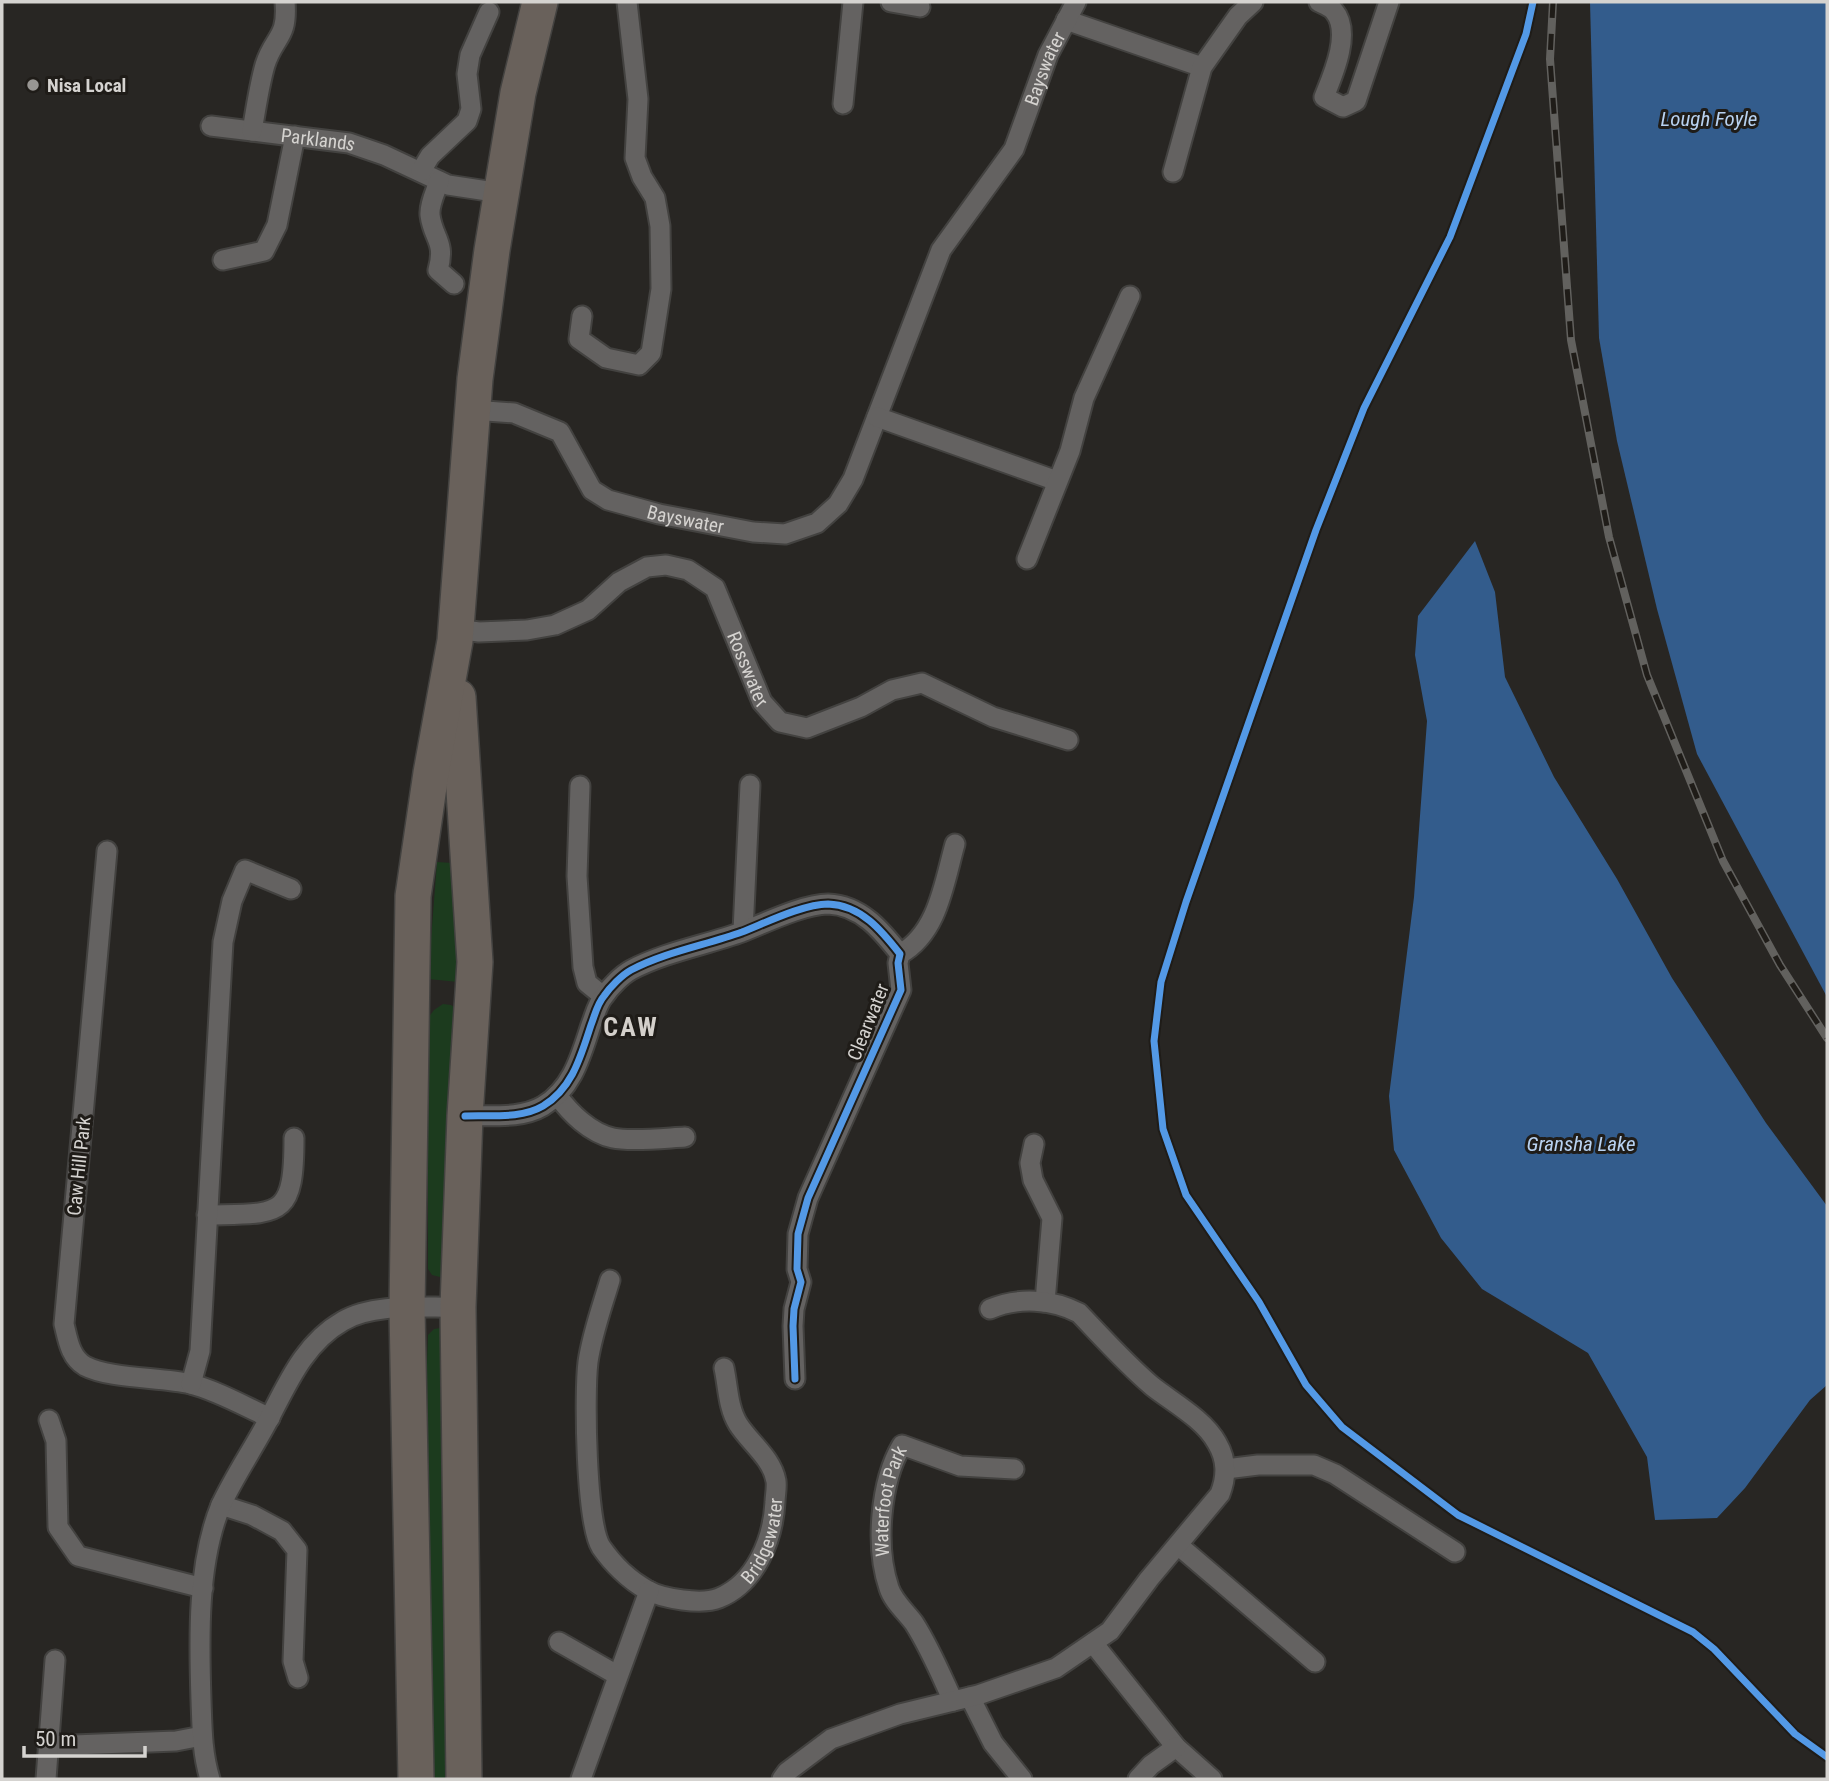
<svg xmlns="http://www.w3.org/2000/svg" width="1829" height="1781" font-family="'Roboto Condensed',sans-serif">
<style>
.green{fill:#1c3b1e}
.water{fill:#335c8c}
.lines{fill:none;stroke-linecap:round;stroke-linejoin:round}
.street-casing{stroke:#434240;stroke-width:23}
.highway-casing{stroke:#434240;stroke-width:38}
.street{stroke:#646261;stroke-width:19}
.highway{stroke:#69615b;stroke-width:35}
.rail-casing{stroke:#62615e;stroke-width:8}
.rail{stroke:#1f1c18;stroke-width:5;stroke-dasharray:16;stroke-linecap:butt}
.cycleway-casing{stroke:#1f1c18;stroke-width:11}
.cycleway{stroke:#5399e6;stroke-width:7}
.poi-dot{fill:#989693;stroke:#1f1c18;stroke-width:2.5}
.labels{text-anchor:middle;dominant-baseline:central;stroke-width:6;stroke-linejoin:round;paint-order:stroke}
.street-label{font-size:19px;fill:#d5d3d0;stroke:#1f1c18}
.poi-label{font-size:19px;font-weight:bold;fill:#d5d3d0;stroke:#1f1c18;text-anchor:start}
.water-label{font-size:21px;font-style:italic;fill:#b8d2f1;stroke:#1f1c18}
.district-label{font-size:26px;font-weight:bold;letter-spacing:2px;fill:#d4d0cb;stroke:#1f1c18}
</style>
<rect width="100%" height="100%" fill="#282623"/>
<g class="green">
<polygon points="437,862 453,863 458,982 428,979"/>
<polygon points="443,1004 451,1005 457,1009 444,1278 432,1275 428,1269 428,1018 434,1010"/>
<polygon points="440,1328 446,1332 452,1779 429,1779 427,1363 428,1335 434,1329"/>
</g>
<g class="water">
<polygon points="1590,2 1827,2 1827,997 1697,754 1657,609 1617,441 1599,338"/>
<polygon points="1475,541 1495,592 1505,677 1554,777 1617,879 1672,978 1766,1123 1827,1206 1827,1385 1810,1400 1745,1488 1717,1518 1655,1520 1647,1457 1588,1353 1482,1289 1441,1238 1394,1150 1389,1096 1414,897 1427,721 1415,655 1418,616"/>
</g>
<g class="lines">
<defs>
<g id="street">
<polyline points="891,2 920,7"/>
<path d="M1319,2C1323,4 1331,7 1334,11C1352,32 1333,75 1324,97L1343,107L1356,101L1389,2"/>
<polyline points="1066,20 1202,67"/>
<polyline points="843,104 853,2"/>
<path id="s1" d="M211,126L349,143L384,155L448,185L501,193"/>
<path d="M252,131C256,109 259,86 265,65C274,36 288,39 285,2"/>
<polyline points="421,171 430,156 467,121 471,109 467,74 470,55 489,12"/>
<polyline points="1173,172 1202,67 1238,16 1253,2"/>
<path d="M439,181C436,191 429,204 430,215C433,239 446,241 438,270L454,284"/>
<polyline points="223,260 264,251 277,225 295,136"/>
<polyline points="582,316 579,339 606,358 639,365 651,353 661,289 660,226 655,198 642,177 635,158 638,99 627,2"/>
<path id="s2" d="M472,410L514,413L560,432L592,490L608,500L659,514L753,532L785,534L817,523L838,504L853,479L941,250L1014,149L1048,55L1076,2"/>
<polyline points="877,417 1057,481"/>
<polyline points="1027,559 1070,451 1084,398 1130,296"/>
<path id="s3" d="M456,629L479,632L527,630L555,625L588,610L619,582L647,567L666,565L688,570L715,588L762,702L780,722L807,728L861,707L892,690L922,683L993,717L1068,740"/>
<polyline points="580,786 577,876 583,967 587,983 603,996"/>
<path d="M107,851L64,1324C68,1340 70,1357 85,1366C110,1379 161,1377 191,1384C218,1391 244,1406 270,1418"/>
<polyline points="743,931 750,785"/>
<path d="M900,954C938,933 944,883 955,844"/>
<path d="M557,1095C570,1113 590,1133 613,1138C631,1142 666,1138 685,1137"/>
<path d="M465,1116C491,1115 521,1119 543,1106C573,1088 581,1055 591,1025C595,1015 597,1004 604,996C610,987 622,975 631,970C665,952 706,945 742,932C765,923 804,904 828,904C861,905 882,931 900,954L898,963L901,990L808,1198L798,1234L797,1269L801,1282L794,1309L793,1326L795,1379"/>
<polyline points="1034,1144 1030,1163 1033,1180 1052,1218 1045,1302"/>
<path d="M207,1215C280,1213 294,1220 294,1138"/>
<path id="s4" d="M610,1280C602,1307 592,1334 588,1362C584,1394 586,1523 601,1547C612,1563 629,1580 647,1590C663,1599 702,1605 719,1598C756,1583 773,1539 775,1502C775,1496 777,1488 776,1481C772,1458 750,1443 738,1424C728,1408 728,1386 724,1368"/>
<polyline points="191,1384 200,1351 223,942 232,901 245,870 291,889"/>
<polyline points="49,1420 56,1441 58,1527 78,1556 203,1588"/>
<polyline points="1226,1469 1258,1465 1314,1465 1335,1474 1455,1552"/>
<polyline points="221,1505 252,1515 282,1531 297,1550 293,1661 298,1678"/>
<polyline points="1178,1545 1315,1662"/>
<polyline points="559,1642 617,1675"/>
<polyline points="1093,1643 1176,1747 1212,1779"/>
<polyline points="970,1697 993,1743 1022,1779"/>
<path id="s5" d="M953,1701C941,1675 930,1648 914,1623C906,1612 893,1601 889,1588C875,1547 880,1482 902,1445L960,1466L1014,1469"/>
<polyline points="48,1746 176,1741 202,1736"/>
<polyline points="46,1779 55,1660"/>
<path d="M210,1779C202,1753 202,1728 201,1700C199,1639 197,1563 221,1505C235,1475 255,1446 270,1417C289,1380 306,1342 343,1321C373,1303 424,1308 458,1307"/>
<polyline points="581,1779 649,1591"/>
<path d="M782,1779L787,1772L831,1739L900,1714L978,1695L1056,1668L1110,1631L1149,1579L1220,1494C1227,1476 1227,1460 1217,1443C1204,1419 1172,1402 1152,1386C1126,1364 1102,1337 1079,1313C1052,1299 1018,1297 990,1309"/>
<polyline points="1138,1779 1151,1765 1176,1747"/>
</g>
<g id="highway">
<polyline points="458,697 475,962 465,1116 458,1307 464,1779"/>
<polyline points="416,1779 407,1309 413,896 431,773 455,641 475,379 492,250 518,93 540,2"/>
</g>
</defs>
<use href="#street" class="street-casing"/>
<use href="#highway" class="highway-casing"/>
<use href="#street" class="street"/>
<use href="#highway" class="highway"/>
<defs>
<polyline id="rail" points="1553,2 1550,59 1571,340 1609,537 1647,675 1723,861 1780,965 1827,1038"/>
</defs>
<use href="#rail" class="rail-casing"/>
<use href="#rail" class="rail"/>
<defs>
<g id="cycleway">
<polyline points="1533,2 1526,34 1450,237 1364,408 1316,530 1186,902 1161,982 1154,1041 1163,1129 1186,1195 1259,1302 1306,1385 1342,1427 1458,1515 1693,1632 1714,1649 1795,1734 1827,1757"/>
<path d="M465,1116C491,1115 521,1119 543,1106C573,1088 581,1055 591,1025C595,1015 597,1004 604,996C610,987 622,975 631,970C665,952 706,945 742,932C765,923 804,904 828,904C861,905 882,931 900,954L898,963L901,990L808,1198L798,1234L797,1269L801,1282L794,1309L793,1326L795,1379"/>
</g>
</defs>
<use href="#cycleway" class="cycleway-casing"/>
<use href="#cycleway" class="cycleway"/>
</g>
<circle class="poi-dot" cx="33" cy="85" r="7"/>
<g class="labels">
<g class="street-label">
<text stroke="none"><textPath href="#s2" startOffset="905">Bayswater</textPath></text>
<text stroke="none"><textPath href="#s1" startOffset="108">Parklands</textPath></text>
<text stroke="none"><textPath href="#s2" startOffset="257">Bayswater</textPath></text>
<text stroke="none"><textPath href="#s3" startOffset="371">Rosswater</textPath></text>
<text transform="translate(868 1022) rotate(-68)">Clearwater</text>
<text transform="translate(79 1166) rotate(-84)">Caw Hill Park</text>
<text stroke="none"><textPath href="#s5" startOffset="219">Waterfoot Park</textPath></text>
<text stroke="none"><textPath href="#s4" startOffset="485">Bridgewater</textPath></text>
</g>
<g class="poi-label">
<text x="47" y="85">Nisa Local</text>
</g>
<g class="water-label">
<text x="1709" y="119">Lough Foyle</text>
<text x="1581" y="1144">Gransha Lake</text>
</g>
<g class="district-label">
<text x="631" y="1027">CAW</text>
</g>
</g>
<rect width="1829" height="1781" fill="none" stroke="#d5d3d0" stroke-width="7"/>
<path d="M24 1746v10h121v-10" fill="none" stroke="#d5d3d0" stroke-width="3.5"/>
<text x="35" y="1746" font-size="21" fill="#d5d3d0" stroke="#1f1c18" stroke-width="5" paint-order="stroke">50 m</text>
</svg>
